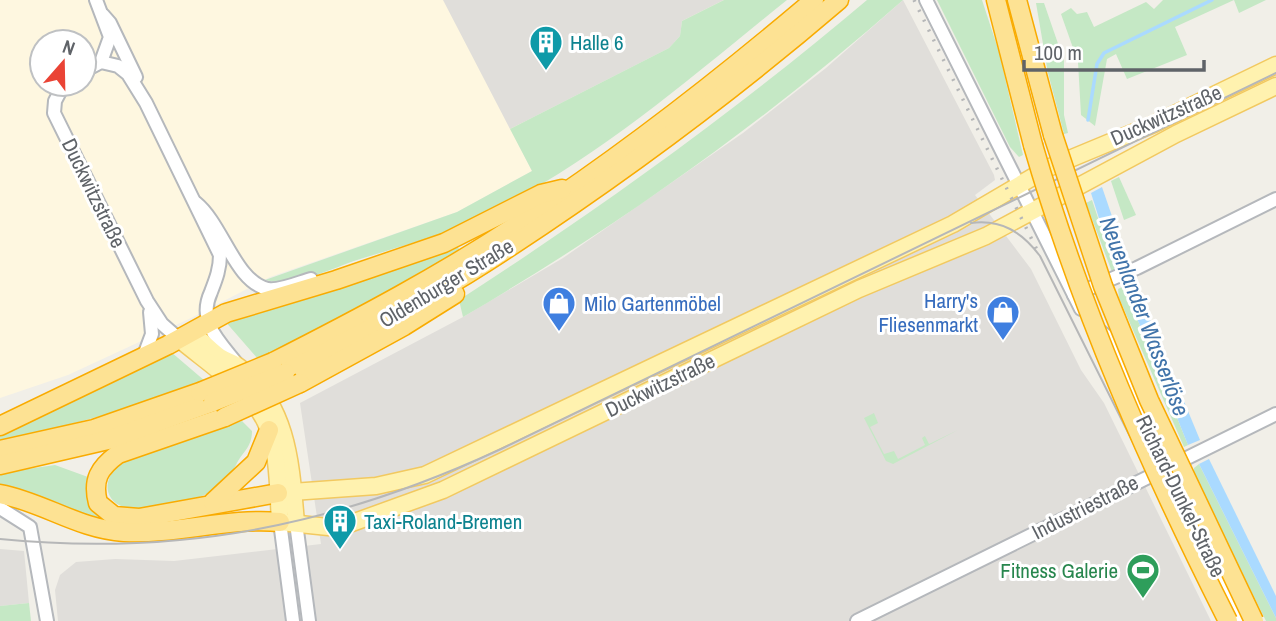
<svg xmlns="http://www.w3.org/2000/svg" width="1276" height="621" font-family="'Archivo Narrow',sans-serif">
<style>
.commercial{fill:#fef7e0;fill-rule:evenodd}
.industrial{fill:#e0deda}
.green{fill:#c5e8c5}
.water{fill:#aadaff}
.lines{fill:none;stroke-linecap:round;stroke-linejoin:round}
.stream{stroke:#aadaff;stroke-width:3.5}
.minor-casing{stroke:#b5b8bc;stroke-width:16}
.major-casing{stroke:#f2c960;stroke-width:19}
.highway-casing{stroke:#f9ab00;stroke-width:21}
.minor{stroke:#fff;stroke-width:12}
.major{stroke:#fff2af;stroke-width:16}
.highway{stroke:#fde293;stroke-width:18}
.tram{stroke:#b6b7b8;stroke-width:2}
.rail{stroke:#b6b7b8;stroke-width:3.5;stroke-dasharray:2 9;stroke-linecap:butt}
.highway-bridge-casing{stroke:#f9ab00;stroke-width:21;stroke-linecap:butt}
.highway-bridge{stroke:#fde293;stroke-width:18}
.labels{text-anchor:middle;dominant-baseline:central;stroke-width:6;stroke-linejoin:round;paint-order:stroke}
.culture-label{font-size:21px;fill:#0d838f;stroke:#fff;text-anchor:start}
.street-label{font-size:21px;fill:#5f6368;stroke:#fff}
.shop-label{font-size:21px;fill:#366cbe;stroke:#fff;text-anchor:end}
.leisure-label{font-size:21px;fill:#27864d;stroke:#fff;text-anchor:end}
.water-label{font-size:23px;font-style:italic;fill:#4174aa;stroke:#fff}
</style>
<rect width="100%" height="100%" fill="#f1efe8"/>
<path class="commercial" d="M0,0H724L682,21L511,130L532,171L457,212L270,277L191,318L68,375L0,398ZM42,42H84V84H42Z"/>
<g class="industrial">
<polygon points="443,0 724,0 682,21 680,36 669,48 510,129"/>
<polygon points="903,0 994,175 995,180 975,195 1031,269 1081,370 1104,403 1211,621 58,621 55,590 60,575 76,562 115,559 174,561 321,544 300,403 463,317 563,258 743,133 826,68"/>
<polygon points="0,549 24,551 29,603 0,606"/>
</g>
<g class="green">
<path d="M724,0H787C685,82 584,172 463,225C429,239 392,249 357,260C328,270 295,287 265,280L457,212L532,171L510,129L669,48L680,36L682,21Z"/>
<path d="M867,0H903C767,120 620,225 463,317L459,300C601,208 737,110 867,0Z"/>
<polygon points="937,0 982,0 999,52 1023,155 1019,157 1010,147"/>
<polygon points="1163,0 1266,0 1239,13 1234,0 1175,27 1187,55 1127,79 1116,54 1107,59 1095,126 1081,115 1078,62 1061,14 1071,8 1077,14 1087,12 1094,27 1146,2 1154,9"/>
<polygon points="1036,3 1044,3 1064,61 1064,115 1068,133 1064,134 1048,73"/>
<polygon points="1119,177 1136,215 1124,220 1111,181"/>
<polygon points="1092,200 1115,269 1112,272 1086,203"/>
<polygon points="456,245 460,250 332,322 258,359 224,320 406,265"/>
<polygon points="1124,286 1188,445 1184,447 1119,298 1118,289"/>
<path d="M171,352L205,381C138,407 71,426 0,440V433L19,427Z"/>
<polygon points="874,413 878,423 870,427 884,454 894,451 898,459 925,445 922,438 925,436 929,444 958,430 893,464 886,461 864,418"/>
<path d="M242,421L252,431C252,448 242,452 236,465C215,504 172,505 131,509C101,504 101,475 124,462Z"/>
<polygon points="1199,464 1276,618 1276,621 1266,621 1194,476 1194,468"/>
<path d="M55,465L88,477C88,500 93,514 115,523L96,522L0,486V473Z"/>
<polygon points="29,603 31,621 0,621 0,606"/>
</g>
<g class="water">
<polygon points="1102,187 1128,263 1115,269 1091,193"/>
<polygon points="1134,281 1200,440 1188,445 1124,286"/>
<polygon points="1209,459 1276,596 1276,618 1199,464"/>
</g>
<g class="lines">
<g class="stream">
<polyline points="1088,120 1097,64 1104,53 1212,0"/>
<polyline points="1121,263 1131,288"/>
</g>
<defs>
<g id="minor">
<polyline points="96,0 110,37 101,62"/>
<polyline points="926,0 1081,309"/>
<polyline points="103,15 110,23 136,77"/>
<path d="M84,71L101,62L118,66L128,74L146,103L220,255C220,269 216,279 211,292C197,322 219,341 237,364"/>
<polyline points="64,84 55,101 54,113 147,301 162,324 179,339"/>
<path d="M196,203C223,225 235,282 268,289C280,291 300,282 311,279"/>
<polyline points="1074,295 1137,268 1276,199"/>
<polyline points="1096,328 1109,338 1144,420 1241,621"/>
<polyline points="143,358 152,334 150,312"/>
<polyline points="0,508 30,527 47,621"/>
<polyline points="280,522 293,621"/>
<polyline points="296,523 309,621"/>
<polyline points="857,621 1276,414"/>
</g>
<g id="major">
<path d="M192,332C201,340 210,350 220,357C226,361 234,363 239,367C289,406 291,466 296,523"/>
<path d="M179,339C205,361 251,391 265,421C279,449 278,491 280,522L338,528L443,490L859,289L986,236L1176,134L1276,86"/>
<polyline points="278,493 376,486 425,475 953,224 1048,168 1154,124 1276,65"/>
</g>
<g id="highway">
<polyline points="996,0 1033,145"/>
<polyline points="1017,0 1053,135"/>
<path d="M273,362C358,319 443,274 523,221C625,154 721,79 814,0"/>
<path d="M285,373C352,338 421,304 485,263C609,183 727,96 839,0"/>
<polyline points="300,383 404,326 455,294"/>
<path d="M225,417L118,454C99,468 92,480 98,503L114,516L139,518L278,493"/>
<polyline points="0,426 168,345 226,313 336,280 444,243 541,194 562,189"/>
<polyline points="0,450 94,429 200,392"/>
<polyline points="0,465 108,440 213,402"/>
<path d="M0,494C43,502 78,529 124,532C176,535 228,517 280,522"/>
<polyline points="213,502 256,462 269,430"/>
</g>
</defs>
<use href="#minor" class="minor-casing"/>
<use href="#major" class="major-casing"/>
<use href="#highway" class="highway-casing"/>
<use href="#minor" class="minor"/>
<use href="#major" class="major"/>
<use href="#highway" class="highway"/>
<g class="tram">
<path d="M971,223C1001,219 1022,232 1040,256L1222,621"/>
<path d="M0,539C181,557 337,525 501,449L1276,73"/>
</g>
<polyline class="rail" points="914,0 1040,256"/>
<defs>
<g id="highway-bridge">
<polyline points="1053,135 1103,286 1149,400 1254,621"/>
<path d="M1033,145C1081,311 1150,467 1228,621"/>
<polyline points="200,392 273,362"/>
<polyline points="213,402 285,373"/>
<polyline points="225,417 300,383"/>
</g>
</defs>
<use href="#highway-bridge" class="highway-bridge-casing"/>
<use href="#highway-bridge" class="highway-bridge"/>
</g>
<defs>
<symbol id="building-pin" viewBox="-11 -11 22 30"><path d="M0 17L-7.5 6A9.5 9.5 0 1 1 7.5 6Z" fill="#0f9aa8" stroke="#fff"/><path d="M-4-6H4V6H1V3H-1V6H-4ZM-2.5-4.3h1.7v1.8h-1.7ZM.8-4.3h1.7v1.8H.8ZM-2.5-1h1.7V.8h-1.7ZM.8-1h1.7V.8H.8Z" fill="#fff"/></symbol>
<symbol id="shop-pin" viewBox="-11 -11 22 30"><path d="M0 17L-7.5 6A9.5 9.5 0 1 1 7.5 6Z" fill="#3f7fe0" stroke="#fff"/><path d="M-5-2.5h2.3a2.7 3.5 0 0 1 5.4 0H5L5.5 6h-11ZM-1.5-2.5h3a1.5 2.3 0 0 0-3 0Z" fill="#fff"/></symbol>
<symbol id="stadium-pin" viewBox="-11 -11 22 30"><path d="M0 17L-7.5 6A9.5 9.5 0 1 1 7.5 6Z" fill="#2e9e5b" stroke="#fff"/><path d="M0-5a6.5 5 0 1 0 0 10a6.5 5 0 1 0 0-10ZM-3.5-1.8h7v3.6h-7Z" fill="#fff"/></symbol>
</defs>
<g fill-rule="evenodd">
<use href="#building-pin" x="527" y="23" width="38" height="52"/>
<use href="#shop-pin" x="540" y="284" width="38" height="52"/>
<use href="#shop-pin" x="984" y="293" width="38" height="52"/>
<use href="#building-pin" x="321" y="502" width="38" height="52"/>
<use href="#stadium-pin" x="1124" y="551" width="38" height="52"/>
</g>
<g class="labels">
<g class="culture-label">
<text x="570" y="42">Halle 6</text>
<text x="364" y="521">Taxi-Roland-Bremen</text>
</g>
<g class="street-label">
<text transform="translate(1166 115) rotate(-24)">Duckwitzstraße</text>
<text transform="translate(94 193) rotate(64)">Duckwitzstraße</text>
<text transform="translate(446 283) rotate(-31)">Oldenburger Straße</text>
<text transform="translate(660 385) rotate(-26)">Duckwitzstraße</text>
<text transform="translate(1181 496) rotate(64)">Richard-Dunkel-Straße</text>
<text transform="translate(1085 507) rotate(-27)">Industriestraße</text>
</g>
<g class="shop-label">
<text x="978" y="300">Harry's<tspan x="978" dy="24">Fliesenmarkt</tspan></text>
<text x="584" y="303" text-anchor="start">Milo Gartenmöbel</text>
</g>
<g class="leisure-label">
<text x="1118" y="570">Fitness Galerie</text>
</g>
<g class="water-label">
<text transform="translate(1145 316) rotate(69)">Neuenlander Wasserlöse</text>
</g>
</g>
<g transform="translate(63 63) rotate(20)"><circle r="33" fill="#ffffff" stroke="#bfc1c3" stroke-width="2"/>
<path d="M0-5L12 26L0 18L-12 26Z" fill="#ea4335"/>
<text y="-10" font-size="19" font-weight="bold" text-anchor="middle" fill="#5f6368">N</text>
</g>
<path d="M1024 60v10h180v-10" fill="none" stroke="#5f6368" stroke-width="3.5"/>
<text x="1034" y="60" font-size="21" fill="#5f6368" stroke="#ffffff" stroke-width="5" paint-order="stroke">100 m</text>
</svg>
